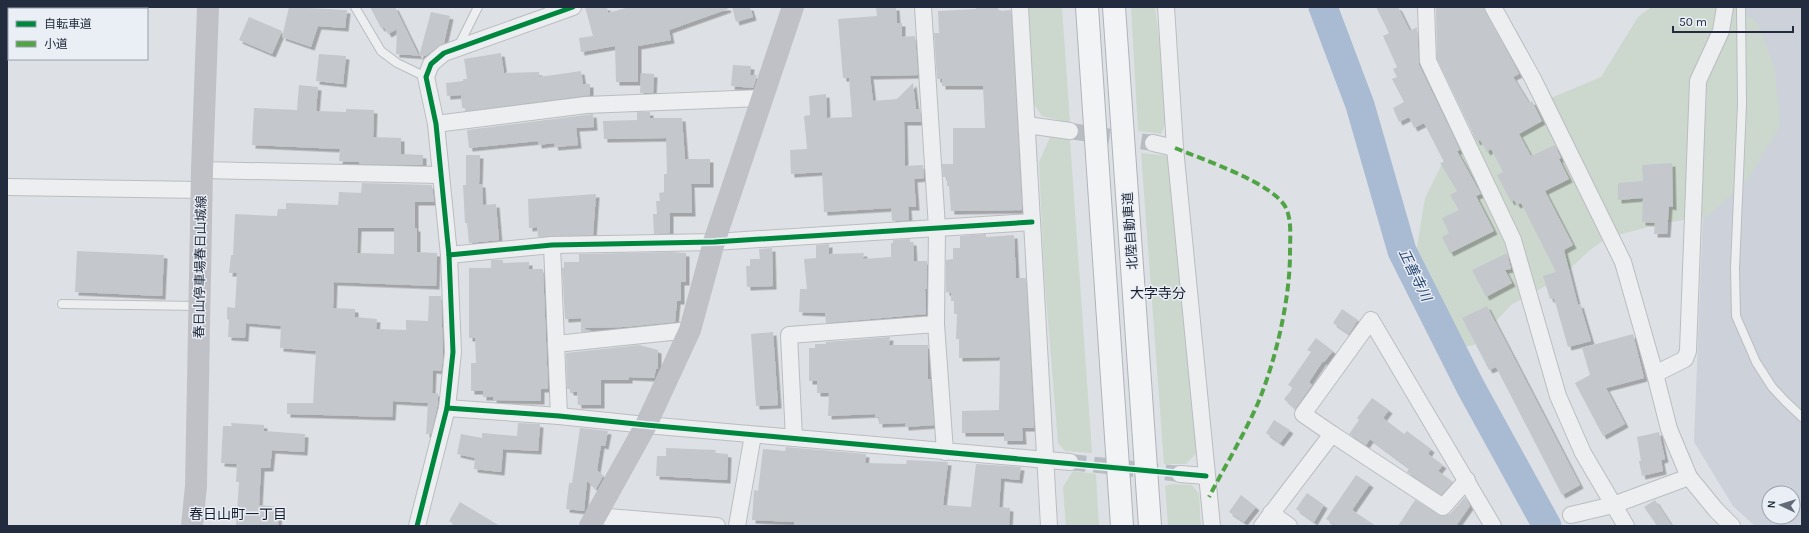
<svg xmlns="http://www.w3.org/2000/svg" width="1809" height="533" font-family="Karla,'Noto Sans JP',sans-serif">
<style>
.built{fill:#cdd1da;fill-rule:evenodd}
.green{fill:#ccd8cd}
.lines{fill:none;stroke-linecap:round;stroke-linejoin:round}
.river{stroke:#a8bbd2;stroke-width:29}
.building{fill:#c4c8cc;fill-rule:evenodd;filter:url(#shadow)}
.street-tunnel{stroke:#b8bcc3;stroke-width:16;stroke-dasharray:16 8;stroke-linecap:butt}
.lane-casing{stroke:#babdc1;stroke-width:10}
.street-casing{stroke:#babdc1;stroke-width:18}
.highway-casing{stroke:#b0b3b9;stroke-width:24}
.lane{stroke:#edeef0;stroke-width:8}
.street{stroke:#edeef0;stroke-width:16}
.secondary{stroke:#bfc1c7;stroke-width:22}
.highway{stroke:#f2f3f4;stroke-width:22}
.quiet{stroke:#50a446;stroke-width:4;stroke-dasharray:8 4;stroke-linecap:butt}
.cycleway-casing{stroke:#eaeef5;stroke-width:8}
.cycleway{stroke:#00873e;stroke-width:5}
.labels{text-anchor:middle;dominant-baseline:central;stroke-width:3;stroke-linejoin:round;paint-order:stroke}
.street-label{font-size:13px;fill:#232c3e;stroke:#eaeef5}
.water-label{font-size:14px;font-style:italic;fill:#2a4875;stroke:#eaeef5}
.neighbourhood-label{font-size:14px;fill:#161d2e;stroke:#eaeef5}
</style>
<defs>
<filter id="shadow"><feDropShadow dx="3.5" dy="3.5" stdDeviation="0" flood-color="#0004"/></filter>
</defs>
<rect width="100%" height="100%" fill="#dde0e4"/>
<path class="built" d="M1711,7H1802V526H1755L1733,506L1694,442ZM1769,493H1793V517H1769Z"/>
<g class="green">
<polygon points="1027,7 1062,7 1070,123 1042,116 1033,103"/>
<polygon points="1131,7 1155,7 1167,106 1166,122 1161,134 1138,131"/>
<polygon points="1651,7 1735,7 1757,22 1775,70 1780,126 1748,179 1708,216 1659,224 1607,238 1590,250 1560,278 1511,305 1474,345 1458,348 1439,344 1424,308 1416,253 1425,198 1450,148 1491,123 1601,77 1638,17"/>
<polygon points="1051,135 1070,140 1092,453 1065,451 1058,443 1044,272 1039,162"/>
<polygon points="1141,153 1170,156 1198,451 1186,464 1164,464"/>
<polygon points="1073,471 1096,474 1099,526 1066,526 1063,487"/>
<polygon points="1172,484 1192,485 1199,494 1201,526 1168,526 1165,486"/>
</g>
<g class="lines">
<polyline class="river" points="1323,7 1360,105 1402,251 1470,386 1547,526"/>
</g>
<g class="building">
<polygon points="289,7 347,10 345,28 318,26 311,47 282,37"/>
<polygon points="370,7 395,7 419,56 431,12 450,16 444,43 425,56 396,54 397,29 388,34 384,27 381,28"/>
<polygon points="585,7 607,7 608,13 629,7 727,7 728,9 669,30 671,40 638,46 638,82 616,82 615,46 581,52 579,38 593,36"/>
<polygon points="732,7 750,7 753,17 736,22"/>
<polygon points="876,7 896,7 897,23 902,23 902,37 915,36 918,75 870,76 873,101 897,99 913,83 916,109 920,109 921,122 904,122 905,166 923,165 924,178 914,179 916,207 908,207 909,220 892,221 891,208 824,212 822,172 791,174 790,150 807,149 804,116 810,115 809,96 826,94 827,118 852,117 849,78 843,78 838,19 877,16"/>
<polygon points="976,7 998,7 999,11 1011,10 1022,210 951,211 949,186 947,186 947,177 943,177 942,164 953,164 953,128 985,128 983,86 942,86 942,79 937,79 934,33 939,33 938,11 976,9"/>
<polygon points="1376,7 1398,7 1410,31 1417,27 1419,65 1460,150 1457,151 1481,194 1476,196 1494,231 1450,253 1442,237 1449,233 1442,218 1459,210 1450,195 1457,191 1440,163 1444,162 1424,123 1414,128 1409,117 1399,122 1393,108 1404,102 1392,79 1397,77 1393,69 1397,67 1383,36 1389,33"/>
<polygon points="1436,7 1484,7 1519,74 1513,77 1529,103 1532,101 1542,121 1519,134 1531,156 1555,145 1561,158 1559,159 1569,179 1545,191 1573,245 1564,250 1578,305 1580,304 1591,341 1568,347 1554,298 1550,299 1543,276 1556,272 1521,203 1517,205 1514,200 1511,202 1497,175 1503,172 1491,149 1487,152 1480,140 1477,142 1437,59"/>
<polygon points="249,17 282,31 272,54 239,40"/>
<polygon points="501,53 504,73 539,72 539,77 581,71 583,84 590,84 590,95 466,111 465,108 462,108 461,95 447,96 446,83 463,81 463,79 467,79 464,59"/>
<polygon points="319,54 346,56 343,84 316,81"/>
<polygon points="733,65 751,66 750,75 757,75 753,88 731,86"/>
<polygon points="641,73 654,74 653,93 640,93"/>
<polygon points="299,85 318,87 316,111 346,112 346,109 374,110 373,137 401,138 401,154 423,155 423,165 359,164 359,162 339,161 340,149 252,145 254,108 297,110"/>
<polygon points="637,112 650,112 650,118 682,118 685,159 710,159 710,184 691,184 692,213 670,213 670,233 654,234 653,214 657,214 656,201 660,201 659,193 664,192 664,174 667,174 666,138 604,139 603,121 637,120"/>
<polygon points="593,114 594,127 576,128 578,145 555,147 554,143 538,145 538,141 469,148 467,130"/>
<polygon points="466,155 480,155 479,184 482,184 483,205 496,204 499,240 469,243 467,223 465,223 463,185 466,185"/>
<polygon points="1672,163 1673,207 1669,206 1667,234 1654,234 1655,223 1642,222 1643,198 1618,200 1618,183 1643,181 1642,165"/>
<path d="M362,183L432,185L434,202H415V228H417V252L437,253L436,286L334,282L333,308L355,309V317L377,319L376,329L406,330V320L428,321L429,296H441L443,357L441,371L433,370L432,393H438V403L431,434H426L428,403L393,401L392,417L287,414V403H313L316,351L280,348L281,326L246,323L245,338L228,337L229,320L227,319V307L235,308L237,273H229L231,255H233L235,214L277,216L278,209H286V203L338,205L339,192L361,193ZM358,228H394V254L357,253Z"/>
<polygon points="596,194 593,235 538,237 537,227 529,228 528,199"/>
<polygon points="986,234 986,237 1014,235 1016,278 1026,278 1034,428 1022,428 1023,441 1004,441 1004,433 962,433 962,411 999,410 1000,357 959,358 959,339 956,339 957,314 954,314 954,301 951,301 951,293 946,292 946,260 953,259 953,248 960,248 960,236"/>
<polygon points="910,239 910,242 913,242 914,261 927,261 927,289 925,289 926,314 826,323 825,313 799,312 800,289 807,289 804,259 816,258 816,245 829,244 829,254 864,253 863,259 891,257 891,243 893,243 893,240"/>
<polygon points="772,248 773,286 747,287 746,266 750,266 750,259 760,259 759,249"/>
<polygon points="77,251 164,255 162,296 75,292"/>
<polygon points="671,252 686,253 686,282 681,282 681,301 677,301 675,322 623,327 582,328 591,331 581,332 581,318 565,319 562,268 564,268 564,262 579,262 579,254"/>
<polygon points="1507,253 1511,269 1505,270 1512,283 1486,297 1472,270"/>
<polygon points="491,260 503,260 503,263 529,262 529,269 543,269 548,389 541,389 541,401 493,400 493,397 483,397 483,391 471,391 471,363 476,363 475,338 469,338 469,268 491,268"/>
<polygon points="1487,306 1580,485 1562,495 1496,367 1489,370 1462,318"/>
<polygon points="1342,309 1358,320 1349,334 1333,323"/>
<polygon points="773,332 778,405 756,406 751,334"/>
<polygon points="1633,334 1644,378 1606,388 1625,424 1603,436 1575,383 1590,375 1582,348"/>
<polygon points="890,337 889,345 928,345 928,379 930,379 934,425 905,427 905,423 879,424 879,417 875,417 875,414 828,416 829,393 817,393 817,381 809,381 809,348 815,348 815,344 826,344 826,342"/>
<polygon points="1316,338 1333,351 1324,362 1323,361 1309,382 1312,385 1295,409 1284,399 1293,388 1288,385 1311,352 1307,350"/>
<polygon points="639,345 658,350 658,369 656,369 654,378 629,377 629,380 601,380 601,405 578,405 577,392 570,392 570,389 567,389 566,353"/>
<polygon points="1372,398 1389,410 1383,418 1404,434 1407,431 1431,449 1428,454 1443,465 1438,471 1453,482 1441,495 1407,472 1409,468 1370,439 1366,445 1349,434 1359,420 1357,418"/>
<polygon points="1274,420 1290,430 1280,443 1266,433"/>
<polygon points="231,423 264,425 264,431 305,434 304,452 272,450 270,468 261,468 259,505 279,507 278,526 236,526 239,482 236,482 237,464 221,463 223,426 232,426"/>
<polygon points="518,423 540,424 538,451 503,449 501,472 474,469 475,458 457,454 461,434 482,438 482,433 517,436"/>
<polygon points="580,428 608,431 605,446 601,445 597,470 603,476 596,489 587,481 584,511 566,509 569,483 572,483"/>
<polygon points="1659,432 1665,459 1661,460 1663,471 1642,476 1639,461 1641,461 1637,437"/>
<polygon points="786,447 866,454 865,463 906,464 907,460 948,462 943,505 971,507 976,464 1021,467 1019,480 1001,478 999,507 1010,508 1009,526 820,526 794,525 794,522 752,520 754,490 758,491 763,449 785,451"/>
<polygon points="666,448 716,450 715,453 728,454 727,480 656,476 657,456 666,456"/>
<polygon points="1356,475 1370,484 1352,510 1376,526 1337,526 1326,519"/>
<polygon points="1307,493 1324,505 1314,522 1296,509"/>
<polygon points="1241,495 1256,507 1244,522 1229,512"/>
<polygon points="1465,497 1470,506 1456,526 1398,526 1415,500 1442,516 1450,514"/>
<polygon points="1655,500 1672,526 1657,526 1653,520 1644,507"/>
<polygon points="460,502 500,526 456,526 449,521"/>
</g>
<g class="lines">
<g class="street-tunnel">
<polyline points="1070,131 1153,143"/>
<polyline points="1070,462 1180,474"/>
</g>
<defs>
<g id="lane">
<polyline points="355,7 381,51 397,63 426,77"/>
<polyline points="1741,7 1742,104 1735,268 1736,316 1756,362 1772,387 1785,401 1802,417"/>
<polyline points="458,47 478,7"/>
<polyline points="62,304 199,306"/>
</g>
<g id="street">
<polyline points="923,7 937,228 936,324 945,452"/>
<polyline points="1020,7 1049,526"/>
<polyline points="1166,7 1175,148 1212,526"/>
<polyline points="1426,7 1428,61 1513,240 1558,396 1583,453 1626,526"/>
<polyline points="1493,7 1533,79 1623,262 1655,374 1669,429 1689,477 1716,510 1732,526"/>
<polyline points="436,124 586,105 761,98"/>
<polyline points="1027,125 1070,131"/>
<polyline points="1153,143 1175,148"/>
<polyline points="202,170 440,175"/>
<polyline points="7,187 201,190"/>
<polyline points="552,245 559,416"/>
<polyline points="449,255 552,245 714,242 1032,222"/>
<polyline points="556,344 690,330"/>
<polyline points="1655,374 1685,359 1688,351 1698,81 1721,31 1725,7"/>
<polyline points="447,408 559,416 646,425 1070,462"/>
<polyline points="1332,434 1443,507 1467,480"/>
<polyline points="794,438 789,335 936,324"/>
<polyline points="1180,474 1206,476"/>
<polyline points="1271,513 1289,526"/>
<polyline points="1571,515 1613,505 1689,477"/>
<polyline points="596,516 717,526"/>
<polyline points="417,526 447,408 453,352 449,255 436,124 426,77 431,64 444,53 573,7"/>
<polyline points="737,526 753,435"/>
<polyline points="1262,526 1332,434 1303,414 1371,320 1493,526"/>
</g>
<g id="highway">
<polyline points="1087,7 1122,526"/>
<polyline points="1114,7 1150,526"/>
</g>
</defs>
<use href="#lane" class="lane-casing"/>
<use href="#street" class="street-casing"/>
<use href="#highway" class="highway-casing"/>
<use href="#lane" class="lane"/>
<use href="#street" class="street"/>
<g class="secondary">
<polyline points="192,526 196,486 202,170 208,7"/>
<polyline points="590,526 646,425 690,330 714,242 793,7"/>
</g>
<use href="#highway" class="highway"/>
<path class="quiet" d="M1175,148C1201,159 1274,183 1286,208C1292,221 1290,238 1290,253C1290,299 1276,360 1258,403C1244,435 1225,466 1209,497"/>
<defs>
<g id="cycleway">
<polyline points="449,255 552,245 714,242 1032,222"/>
<polyline points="447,408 559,416 646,425 1206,476"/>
<polyline points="417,526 447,408 453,352 449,255 436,124 426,77 431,64 444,53 573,7"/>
</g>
</defs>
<use href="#cycleway" class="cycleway-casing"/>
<use href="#cycleway" class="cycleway"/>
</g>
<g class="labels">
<g class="street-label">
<text transform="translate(1130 231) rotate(-94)">北陸自動車道</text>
<text transform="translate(200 267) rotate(-89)">春日山停車場春日山城線</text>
</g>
<g class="water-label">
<text transform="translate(1415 275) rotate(64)">正善寺川</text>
</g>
<g class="neighbourhood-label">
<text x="1158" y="293">大字寺分</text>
<text x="238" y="514">春日山町一丁目</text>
</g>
</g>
<rect width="1809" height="533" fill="none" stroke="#232c3e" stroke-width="16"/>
<rect x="8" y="8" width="140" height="52" fill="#eaeef5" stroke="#9aa0ac"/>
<rect x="16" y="21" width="20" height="6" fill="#00873e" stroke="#9aa0ac"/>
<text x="44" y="28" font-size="12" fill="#232c3e">自転車道</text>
<rect x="16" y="41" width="20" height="6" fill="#50a446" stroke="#9aa0ac"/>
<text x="44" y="48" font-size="12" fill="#232c3e">小道</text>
<g transform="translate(1781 505) rotate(274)"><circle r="19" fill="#eaeef5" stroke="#9aa0ac"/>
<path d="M0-3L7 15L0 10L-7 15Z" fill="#646b78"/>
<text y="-6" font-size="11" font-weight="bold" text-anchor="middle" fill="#232c3e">N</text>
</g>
<path d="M1673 26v6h120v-6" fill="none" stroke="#232c3e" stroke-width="2"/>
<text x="1679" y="26" font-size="12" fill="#232c3e" stroke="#eaeef5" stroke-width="3" paint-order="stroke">50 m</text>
</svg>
